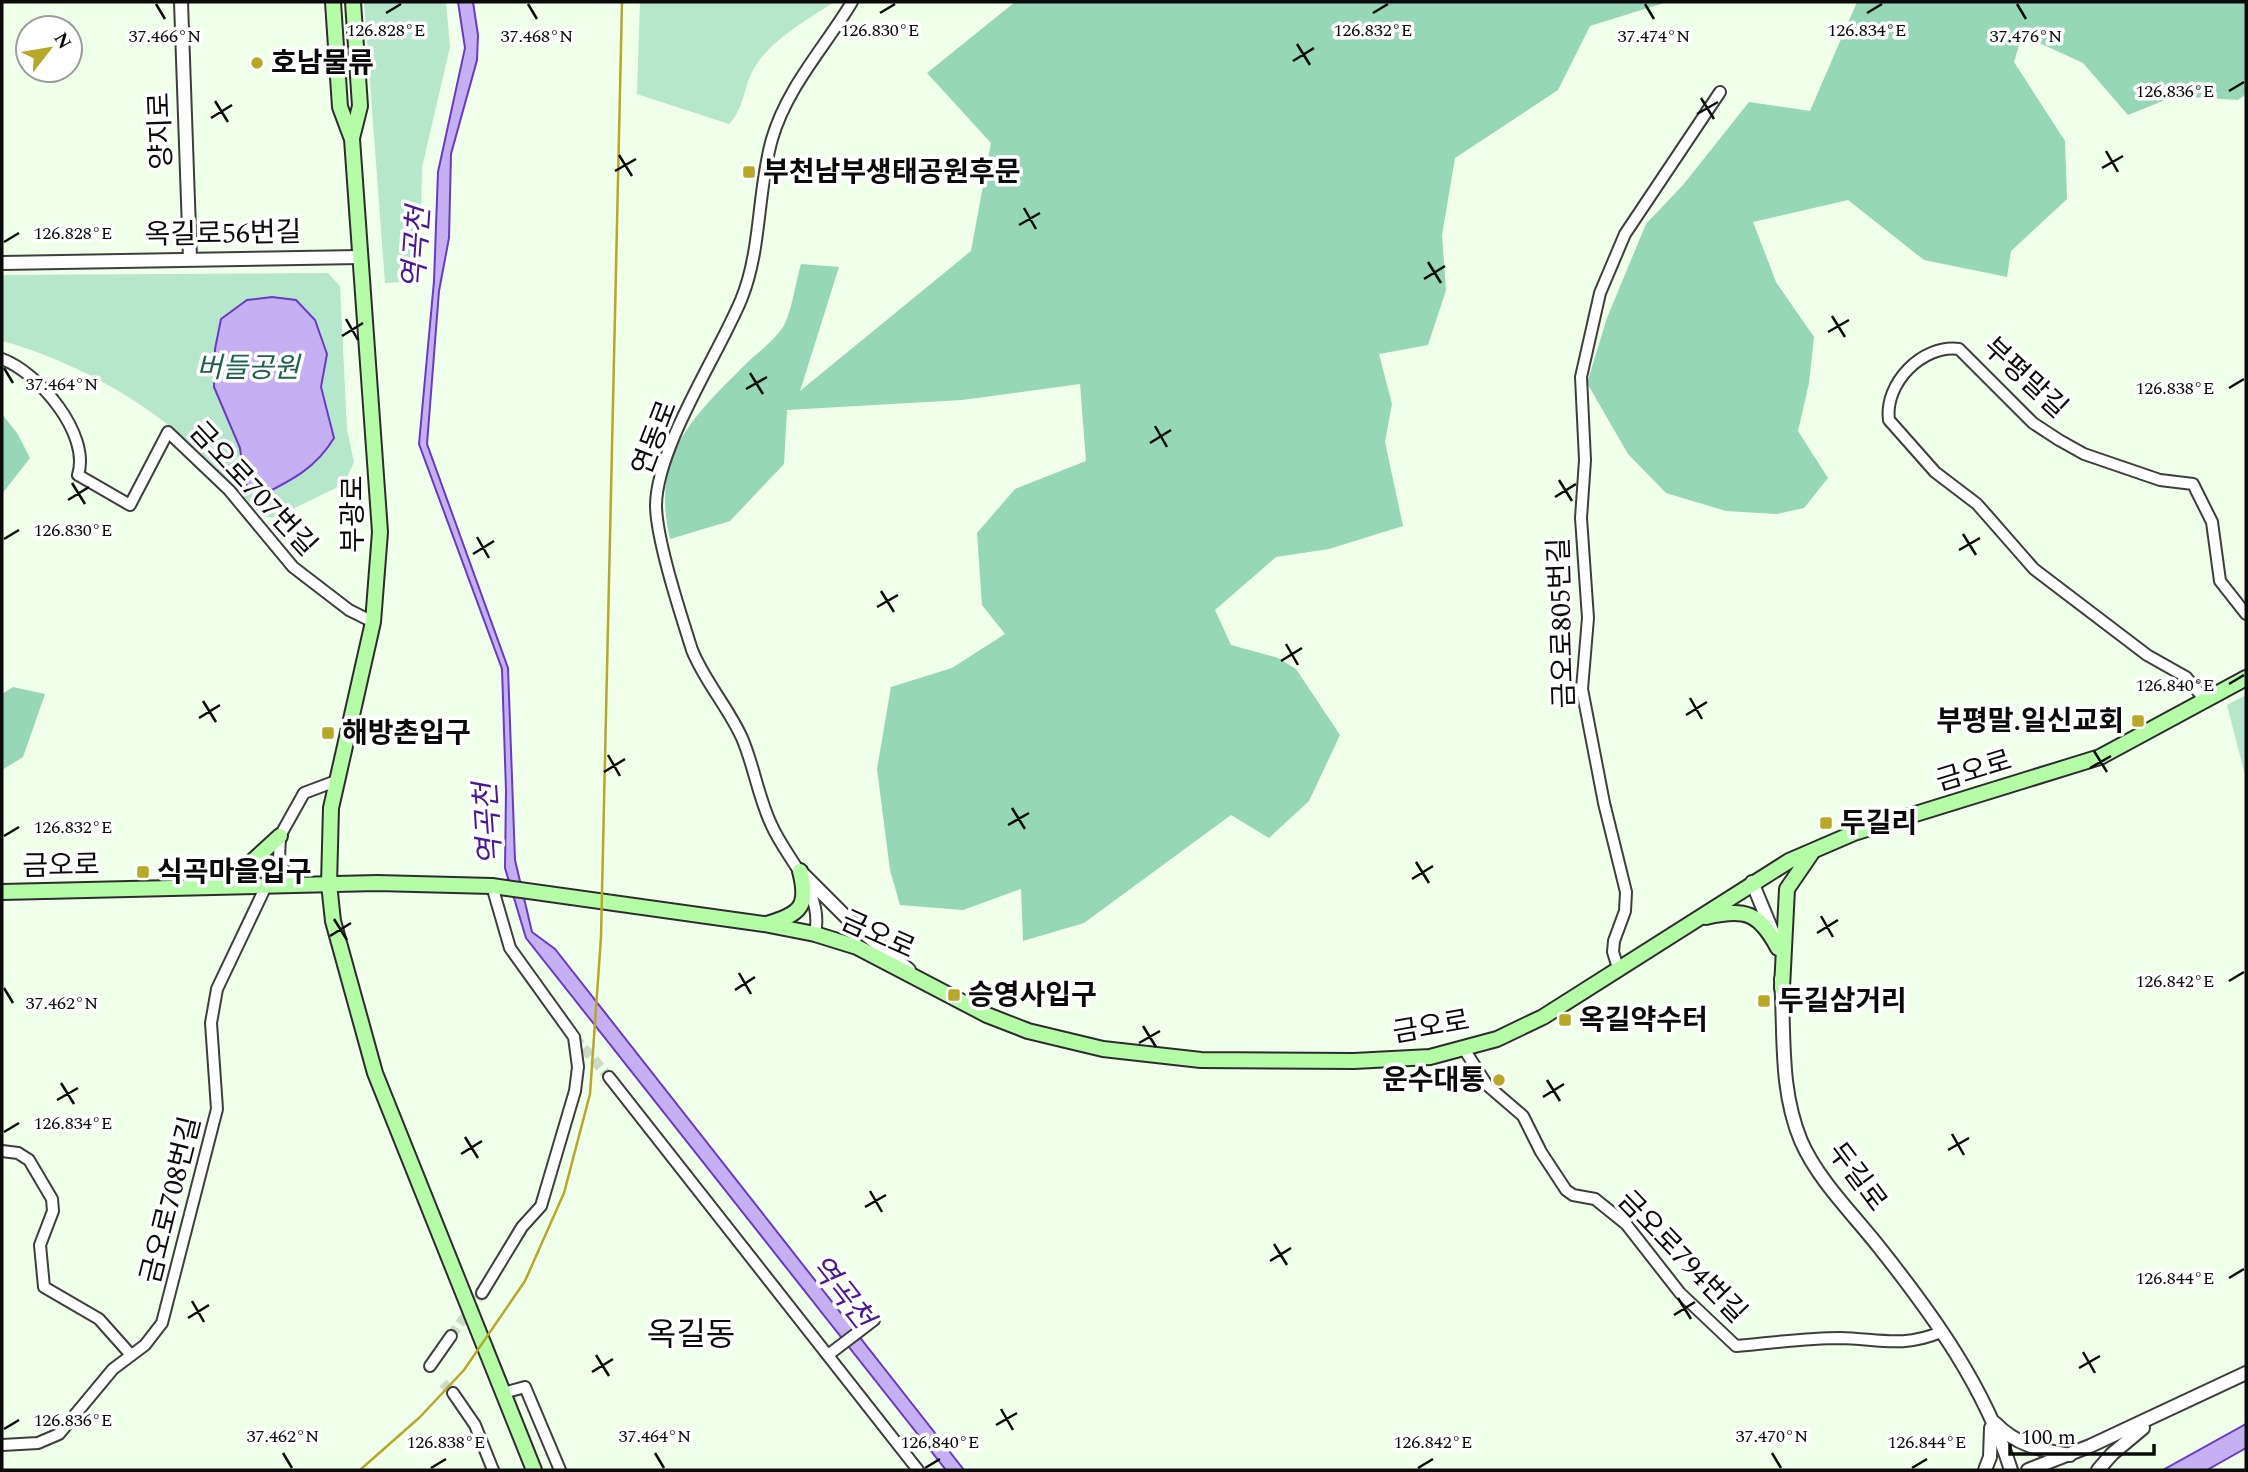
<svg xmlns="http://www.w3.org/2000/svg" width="2248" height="1472" font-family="Spectral,'Noto Sans KR',serif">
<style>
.green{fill:#b5e7ca}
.forest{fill:#95d7b6}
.water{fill:#c6b0f4;stroke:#6a39c9;stroke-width:2}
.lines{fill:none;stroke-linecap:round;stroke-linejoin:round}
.minor-tunnel{stroke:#cddac8;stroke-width:10;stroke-dasharray:10 5;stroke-linecap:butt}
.minor-casing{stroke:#3e3e3e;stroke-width:14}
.tertiary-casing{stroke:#3e3e3e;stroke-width:16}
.secondary-casing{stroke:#2d2d2d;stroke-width:18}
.minor{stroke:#fff;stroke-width:10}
.tertiary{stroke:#fff;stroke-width:12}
.secondary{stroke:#b4fda6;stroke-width:14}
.rail{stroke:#b7a827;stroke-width:2.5}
.ticks{fill:none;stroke:#0b0b0b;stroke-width:2.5}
.poi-dot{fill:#b7a827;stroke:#fff;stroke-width:2.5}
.labels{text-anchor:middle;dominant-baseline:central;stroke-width:7;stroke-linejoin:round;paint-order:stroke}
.poi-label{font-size:28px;font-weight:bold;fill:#0b0b0b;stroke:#fff;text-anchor:start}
.street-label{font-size:28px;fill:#0b0b0b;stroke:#fff}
.park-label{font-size:28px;font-style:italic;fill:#1e604f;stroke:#fff}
.water-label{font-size:30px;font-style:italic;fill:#491899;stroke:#fff}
.quarter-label{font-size:32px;fill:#0b0b0b;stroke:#fff}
.ticks-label{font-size:18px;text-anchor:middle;fill:#0b0b0b;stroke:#fff;stroke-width:7;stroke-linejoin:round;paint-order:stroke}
</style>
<rect width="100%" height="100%" fill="#efffe9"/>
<g class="green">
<polygon points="364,2 446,2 450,47 422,167 420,281 385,283"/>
<path d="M640,2H834C806,21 767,41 751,74C744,90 742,111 729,124L637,94Z"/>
<path d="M328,273L340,286L347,430L354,462L344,484L276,517H264C240,493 217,468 192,445C141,398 69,359 2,341V275Z"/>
<polygon points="2246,695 2246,779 2227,705"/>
</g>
<g class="forest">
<path d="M1015,2H1667L1590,26L1558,90L1455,158L1442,235L1446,290L1428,345L1379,354L1392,404L1385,442L1403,526L1329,549L1276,557L1215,610L1231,645L1278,658L1296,669L1340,735L1309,801L1269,838L1231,815L1084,923L1023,941L1021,889L963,910L900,905L890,870L877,769L891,687L952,668L1005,634L982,605L977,533L1015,489L1086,461L1080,384L962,400L787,410L784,464L730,521L670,539C650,453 694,416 750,360C760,351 773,341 781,330C791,318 796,280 801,264L839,267L800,391L971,251L991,143L927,73Z"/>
<polygon points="1857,2 2246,2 2246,94 2238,100 2175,96 2128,115 2083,63 2022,35 2014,62 2065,141 2067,199 2011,251 2007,277 1924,260 1848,200 1753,222 1776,282 1814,337 1809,383 1798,431 1828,478 1804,508 1777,514 1726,511 1666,493 1628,454 1587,383 1607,318 1646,224 1683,185 1749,102 1810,111"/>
<polygon points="2,414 17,433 30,458 2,494"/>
<polygon points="13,687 45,694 23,757 2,770 2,694"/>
</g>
<g class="water">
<polygon points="458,2 473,2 478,35 477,60 451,154 449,238 439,291 427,444 508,668 515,860 532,932 555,949 964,1470 946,1470 526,938 505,868 506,791 502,669 419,444 434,281 438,172 465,48"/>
<path d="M272,297L296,300L315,320L327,354L321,387L334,438C316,468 292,480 262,495L245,484L240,448L214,387L215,349L221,319L247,300Z"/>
<polygon points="2246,1424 2246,1448 2207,1470 2163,1470"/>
</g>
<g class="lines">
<g class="minor-tunnel">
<polyline points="574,1037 609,1077"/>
<polyline points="451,1336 482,1293"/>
<polyline points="443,1383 453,1393"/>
</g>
<defs>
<g id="minor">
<path d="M2,359C38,372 91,434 78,475L130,505L168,432L229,490L293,567L349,610L373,622"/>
<path d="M2205,700L2186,677L2147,655L2034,569L1977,504L1935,472L1889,420C1884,384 1922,344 1959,349L2033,423L2059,440L2084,454L2160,480L2193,484L2212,522L2220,581L2246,614"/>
<polyline points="301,884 285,872 279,859 280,836 304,793 336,781"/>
<path d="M815,934C824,891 787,861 771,824C758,796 754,766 742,738C728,707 705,682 692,650C681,615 656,539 656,505C657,447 717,357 741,300C762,249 757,191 772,139C787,87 825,47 852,2"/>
<polyline points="1619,971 1613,952 1614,941 1625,911 1626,892 1604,803 1582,689 1588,618 1581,518 1585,460 1581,377 1600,293 1625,234 1720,92"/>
<path d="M1464,1049L1487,1085L1523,1116L1541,1152L1566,1190L1573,1195L1595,1199L1626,1224L1680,1293L1736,1346C1770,1343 1806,1338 1840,1338C1879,1339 1903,1348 1941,1332"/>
<polyline points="609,1077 918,1470"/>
<polyline points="2,1151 18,1153 29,1160 52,1199 53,1211 40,1245 44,1287 99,1319 131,1355"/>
<polyline points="482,1293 522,1227 541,1206 575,1091 578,1067 574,1037 510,948 492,886"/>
<polyline points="828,1355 874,1320"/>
<polyline points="430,1366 451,1336"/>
<polyline points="453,1393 475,1425 493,1470"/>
<polyline points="503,1393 525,1387 560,1470"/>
<polyline points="2,1445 38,1443 59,1434 113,1369 145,1345 162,1323 217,1109 211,1023 217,989 266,886"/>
</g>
<g id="tertiary">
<polyline points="181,2 190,258"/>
<polyline points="2,263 360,257"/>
<polyline points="800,871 854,925 909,970"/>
<polyline points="1752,882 1776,940"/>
<path d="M1781,979C1785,1034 1779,1088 1801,1141C1818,1180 1853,1214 1879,1247C1933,1315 1985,1387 2011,1470"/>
<path d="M1995,1423C2016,1445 2040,1450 2070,1455"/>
<polyline points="1985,1470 1990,1457 1991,1428"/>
<polyline points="2028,1470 2090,1446 2246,1373"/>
<polyline points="2098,1470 2112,1454 2143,1428"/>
</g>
<g id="secondary">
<polyline points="333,2 340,107 352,139 380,532 373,622 331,808 329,884 333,921 375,1073 534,1470"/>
<polyline points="352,138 360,106 353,2"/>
<polyline points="210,885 245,868 280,836"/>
<polyline points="2,892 377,883 492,886 764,924 815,934 857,947 987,1015 1028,1031 1103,1049 1201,1060 1354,1061 1430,1057 1497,1039 1543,1017 1789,861 1854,833 2100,757 2246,678"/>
<path d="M1706,917C1745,908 1759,912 1778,948"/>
<path d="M767,924C801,914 809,906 800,871"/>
<polyline points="1782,988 1787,889 1811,854"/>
</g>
</defs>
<use href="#minor" class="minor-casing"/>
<use href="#tertiary" class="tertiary-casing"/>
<use href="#secondary" class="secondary-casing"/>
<use href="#minor" class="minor"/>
<use href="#tertiary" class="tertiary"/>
<use href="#secondary" class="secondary"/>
<polyline class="rail" points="360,1470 420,1417 464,1370 525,1281 564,1193 590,1094 601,937 622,2"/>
</g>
<path class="ticks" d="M156,4L165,19M528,4L537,19M1645,4L1654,19M2017,4L2026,19M386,13L401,4M880,13L895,4M1373,13L1388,4M1867,13L1882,4M1297,44L1310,65M1293,61L1314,48M2229,91L2244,82M1701,98L1714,119M215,101L228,122M1697,114L1718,102M211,118L232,105M2106,151L2118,172M619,155L632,176M2102,168L2123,156M615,171L636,159M1024,208L1036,229M1019,225L1040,213M4,242L19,233M1428,262L1441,283M1424,279L1445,266M1832,316L1845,337M346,319L358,340M1828,332L1849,320M342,336L363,323M4,368L13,383M750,373L763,394M2229,388L2244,379M746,389L767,377M1155,426L1167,447M1150,443L1171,430M1559,480L1572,501M72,483L85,504M1555,497L1576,484M68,500L89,487M1963,534L1976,555M477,537L489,558M4,539L19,530M1959,550L1980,538M473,554L494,541M881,591L894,612M877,607L898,595M1286,644L1298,665M1281,661L1302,648M2229,684L2244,675M1690,698L1702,719M203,701L216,722M1686,715L1707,702M199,718L220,705M2094,751L2107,772M608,755L620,776M2090,768L2111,756M604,772L625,759M1012,808L1025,829M1008,825L1029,813M4,836L19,827M1416,862L1429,883M1412,879L1433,866M1821,916L1833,937M334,919L347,940M1817,933L1838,920M330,936L351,923M739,973L751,994M2229,981L2244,972M4,988L13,1003M735,990L755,977M1143,1026L1156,1047M1139,1043L1160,1031M1547,1080L1560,1101M61,1083L74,1104M1543,1097L1564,1084M57,1100L78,1088M4,1132L19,1123M1952,1134L1964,1155M465,1137L478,1158M1948,1150L1969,1138M461,1154L482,1141M870,1191L882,1212M865,1207L886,1195M1274,1244L1287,1265M1270,1261L1291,1248M2229,1278L2244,1269M1678,1298L1691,1319M192,1301L204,1322M1674,1315L1695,1302M188,1318L209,1305M2083,1352L2095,1373M596,1355L609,1376M2079,1368L2100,1356M592,1372L613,1359M1001,1409L1013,1430M996,1425L1017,1413M4,1429L19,1420M283,1453L292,1468M655,1453L664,1468M1772,1453L1781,1468M431,1468L446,1459M925,1468L940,1459M1418,1468L1433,1459M1912,1468L1927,1459"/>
<g class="poi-dot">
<circle cx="257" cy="63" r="7"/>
<rect x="742" y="165" width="14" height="14" rx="3.5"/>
<rect x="2131" y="714" width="14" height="14" rx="3.5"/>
<rect x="321" y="726" width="14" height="14" rx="3.5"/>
<rect x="1819" y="816" width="14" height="14" rx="3.5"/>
<rect x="136" y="865" width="14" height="14" rx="3.5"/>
<rect x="947" y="988" width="14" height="14" rx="3.5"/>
<rect x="1757" y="994" width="14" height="14" rx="3.5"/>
<rect x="1558" y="1013" width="14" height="14" rx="3.5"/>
<circle cx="1499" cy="1080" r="7"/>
</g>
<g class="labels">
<g class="poi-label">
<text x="271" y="63">호남물류</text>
<text x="763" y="172">부천남부생태공원후문</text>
<text x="2124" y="721" text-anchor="end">부평말.일신교회</text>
<text x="342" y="733">해방촌입구</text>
<text x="1840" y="823">두길리</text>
<text x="157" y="872">식곡마을입구</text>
<text x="968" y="995">승영사입구</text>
<text x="1778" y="1001">두길삼거리</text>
<text x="1579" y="1020">옥길약수터</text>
<text x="1485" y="1080" text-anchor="end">운수대통</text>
</g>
<g class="street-label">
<text transform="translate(161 131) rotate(-92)">양지로</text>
<text transform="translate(223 234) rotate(-1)">옥길로56번길</text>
<text transform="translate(2025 378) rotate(43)">부평말길</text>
<text transform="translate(655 438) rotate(-69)">연동로</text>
<text transform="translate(253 489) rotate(47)">금오로707번길</text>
<text transform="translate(353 514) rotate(-90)">부광로</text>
<text transform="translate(1562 623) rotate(-92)">금오로805번길</text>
<text transform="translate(1974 771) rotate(-17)">금오로</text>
<text transform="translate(61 866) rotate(-1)">금오로</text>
<text transform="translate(878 935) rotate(24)">금오로</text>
<text transform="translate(1431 1027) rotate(-10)">금오로</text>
<text transform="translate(1857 1177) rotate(53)">두길로</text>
<text transform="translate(171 1200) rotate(-76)">금오로708번길</text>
<text transform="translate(1682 1257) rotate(46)">금오로794번길</text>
</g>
<g class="park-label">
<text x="248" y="368">버들공원</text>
</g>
<g class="water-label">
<text transform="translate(417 248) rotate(-86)">역곡천</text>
<text transform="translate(489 824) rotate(-94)">역곡천</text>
<text transform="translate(841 1292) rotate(52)">역곡천</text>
</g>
<g class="quarter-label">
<text x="691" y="1335">옥길동</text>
</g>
</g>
<g class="ticks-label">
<text x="386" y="36">126.828°E</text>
<text x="880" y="36">126.830°E</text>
<text x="1373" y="36">126.832°E</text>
<text x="1867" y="36">126.834°E</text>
<text x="2026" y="42">37.476°N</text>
<text x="165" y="42">37.466°N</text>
<text x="537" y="42">37.468°N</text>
<text x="1654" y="42">37.474°N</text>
<text x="2175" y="97">126.836°E</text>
<text x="73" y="239">126.828°E</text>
<text x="62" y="390">37.464°N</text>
<text x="2175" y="394">126.838°E</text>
<text x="73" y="536">126.830°E</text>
<text x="2175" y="691">126.840°E</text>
<text x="73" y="833">126.832°E</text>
<text x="2175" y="987">126.842°E</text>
<text x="62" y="1009">37.462°N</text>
<text x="73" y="1129">126.834°E</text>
<text x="2175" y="1284">126.844°E</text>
<text x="73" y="1426">126.836°E</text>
<text x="283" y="1442">37.462°N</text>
<text x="655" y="1442">37.464°N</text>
<text x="1772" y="1442">37.470°N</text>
<text x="446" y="1448">126.838°E</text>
<text x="940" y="1448">126.840°E</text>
<text x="1433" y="1448">126.842°E</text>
<text x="1927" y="1448">126.844°E</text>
</g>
<rect width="2248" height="1472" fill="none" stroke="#0b0b0b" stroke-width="7"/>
<g transform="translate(49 49) rotate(59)"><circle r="33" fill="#ffffff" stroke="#9d9d9d" stroke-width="2"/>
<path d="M0-5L12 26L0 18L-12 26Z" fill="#b7a827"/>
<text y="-10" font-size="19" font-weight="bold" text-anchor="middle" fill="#0b0b0b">N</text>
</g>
<path d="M2010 1444v10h144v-10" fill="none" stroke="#0b0b0b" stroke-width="3.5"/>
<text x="2021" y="1444" font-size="21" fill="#0b0b0b" stroke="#ffffff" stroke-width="5" paint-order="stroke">100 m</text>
</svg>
